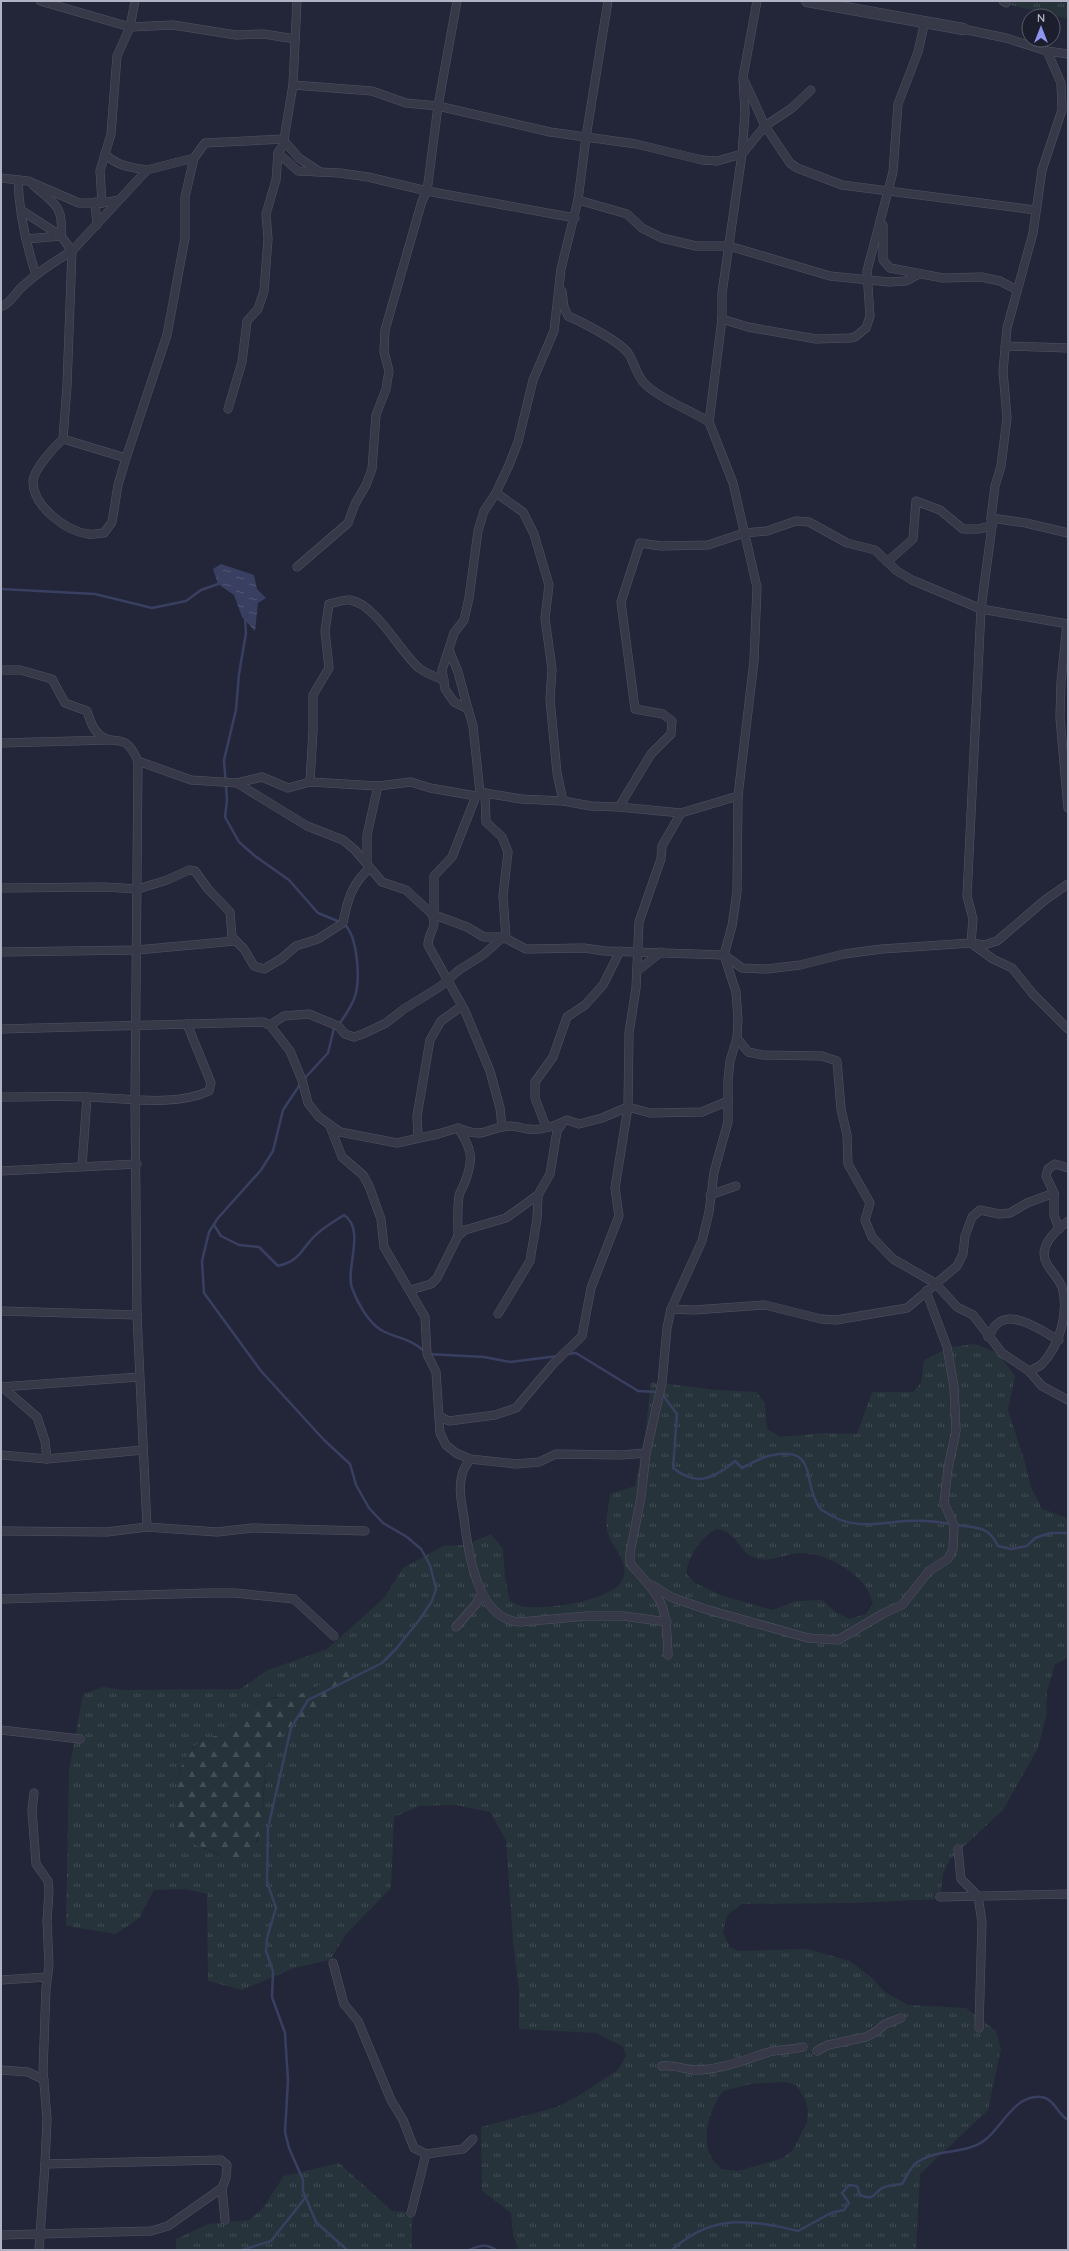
<svg xmlns="http://www.w3.org/2000/svg" width="1069" height="2251" font-family="Quicksand,sans-serif">
<style>
.grass{fill:url(#grass-tufts);fill-rule:evenodd}
.forest{fill:url(#forest-firs)}
.water{fill:url(#water-ripples)}
.lines{fill:none;stroke-linecap:round;stroke-linejoin:round}
.stream{stroke:#393f60;stroke-width:2.5}
.minor-casing{stroke:#515363;stroke-width:9}
.tertiary-casing{stroke:#515363;stroke-width:12}
.minor{stroke:#373948;stroke-width:8}
.tertiary{stroke:#373948;stroke-width:11}
</style>
<defs>
<pattern id="grass-tufts" width="24" height="20" patternUnits="userSpaceOnUse"><rect width="24" height="20" fill="#26333a"/><path d="M3 7l-1-3M5 7V3M7 7l1-3M15 17l-1-3M17 17v-4M19 17l1-3" fill="none" stroke="#434e55"/></pattern>
<pattern id="forest-firs" width="22" height="20" patternUnits="userSpaceOnUse"><rect width="22" height="20" fill="#26333a"/><path d="M5 1l3.5 6h-7zM16 11l3.5 6h-7z" fill="#434e55"/></pattern>
<pattern id="water-ripples" width="26" height="14" patternUnits="userSpaceOnUse"><rect width="26" height="14" fill="#393f60"/><path d="M2 4q2-2 4 0t4 0M15 11q2-2 4 0t4 0" fill="none" stroke="#535875"/></pattern>
</defs>
<rect width="100%" height="100%" fill="#232638"/>
<g class="grass">
<polygon points="994,1 1068,1 1068,19"/>
<path d="M975,1344L998,1353L1015,1376L1008,1410L1025,1463L1031,1487L1042,1509L1068,1518V1658L1055,1664L1047,1691L1046,1717L1038,1748L1003,1810L950,1859L943,1874L940,1899L854,1903L742,1904L727,1915L723,1932L730,1947L738,1951L807,1949L850,1961L872,1978L885,1992L908,2005L966,2008L996,2031L1001,2049L988,2110L920,2174L916,2250H519L513,2235L511,2213L482,2191L481,2127L557,2107L578,2096L618,2070L626,2056L623,2047L596,2033L519,2029V1991L513,1940L506,1840L490,1812L456,1805L419,1806L394,1817L391,1888L346,1934L330,1960L294,1968L242,1990L208,1981L207,1894L186,1889L154,1890L139,1918L116,1934L66,1926L69,1770L83,1694L103,1687L123,1690L240,1689L268,1670L327,1649L384,1598L403,1568L443,1546L465,1545L491,1534L503,1549L505,1578L510,1601C513,1602 517,1605 521,1606C541,1611 614,1601 623,1579C630,1560 611,1547 607,1531C605,1521 609,1505 610,1494L635,1486L645,1434L651,1382L718,1390L756,1392L765,1403L767,1429L781,1437L824,1433L857,1434L872,1392H913L921,1383L924,1360L951,1347ZM716,1529C739,1531 738,1555 759,1559C772,1562 788,1553 802,1553C825,1554 851,1567 866,1587C869,1591 871,1598 873,1604L866,1614L849,1619L837,1613L822,1600L795,1601L773,1610L723,1596L695,1583L686,1573C689,1555 700,1538 716,1529ZM355,1677C336,1712 285,1714 270,1753C263,1770 265,1792 263,1811C262,1821 260,1831 258,1841L227,1860C209,1848 189,1846 175,1829L179,1771L193,1747L206,1738L223,1734L255,1705L274,1697H289L305,1693L318,1686ZM785,2082L796,2085L805,2099L808,2111L807,2122L793,2150L783,2158L738,2171L721,2169C718,2165 712,2160 710,2155C701,2133 711,2108 723,2091L751,2084Z"/>
<polygon points="339,2163 392,2211 412,2212 412,2250 176,2250 176,2239 208,2224 249,2220 262,2209 284,2176"/>
</g>
<path class="forest" d="M342,1669L355,1677C336,1712 286,1714 270,1753C255,1789 276,1830 241,1862L227,1860L215,1852L184,1840L175,1829C176,1797 172,1758 205,1739C210,1736 217,1736 222,1734C235,1727 244,1711 257,1704C273,1696 287,1698 304,1693C318,1689 330,1678 342,1669Z"/>
<polygon class="water" points="221,564 254,575 257,589 266,598 258,603 255,631 242,617 234,595 218,584 213,569"/>
<g class="lines">
<g class="stream">
<polyline points="1,589 95,594 152,608 186,601 201,590 221,583"/>
<polyline points="245,618 246,633 239,674 236,710 224,760 227,800 225,817 239,842 255,856 289,880 318,913 340,922"/>
<path d="M304,1079L328,1053L334,1028L338,1026C344,1017 350,1009 354,999C361,982 358,936 344,924"/>
<polyline points="301,1083 283,1110 273,1151 261,1170 218,1218 209,1232 202,1261 204,1293 261,1371 324,1440 350,1464 356,1485 369,1508 383,1523 407,1537 421,1549 430,1565 436,1589 432,1601 420,1619 396,1649 382,1663 308,1700 291,1728 268,1828 267,1882 276,1908 267,1938 266,1951 273,1971 272,1997 285,2033 288,2081 285,2132 289,2148 303,2180 303,2191 316,2222 347,2250"/>
<path d="M214,1225L221,1236L239,1245L259,1247L278,1266C303,1260 301,1247 318,1233C326,1226 335,1221 344,1215C366,1229 345,1269 352,1288C357,1302 368,1322 381,1330C397,1339 408,1337 424,1351"/>
<polyline points="428,1354 484,1357 510,1362 558,1356"/>
<polyline points="567,1354 576,1353 638,1391 657,1392"/>
<path d="M662,1394L677,1414L673,1468C697,1487 713,1479 735,1461L742,1468C751,1464 762,1456 773,1455C818,1446 802,1482 819,1507C821,1511 829,1514 834,1517C857,1529 880,1523 905,1521C921,1520 936,1521 951,1524"/>
<path d="M956,1525C976,1528 988,1525 998,1546L1011,1549L1027,1546L1035,1538L1050,1533H1068"/>
<polyline points="242,2250 271,2241 305,2198"/>
<path d="M469,2250C479,2246 486,2243 496,2250"/>
<path d="M672,2250C711,2214 750,2219 798,2231L831,2213L844,2210L849,2203L842,2193L849,2185L857,2186L860,2195C875,2201 873,2194 882,2188C887,2185 896,2185 902,2184C906,2178 910,2168 915,2164C934,2148 966,2155 985,2140C1002,2127 1015,2094 1041,2097C1054,2098 1058,2115 1068,2120"/>
</g>
<defs>
<g id="minor">
<polyline points="40,1 130,27 173,25 236,35 264,34 295,39"/>
<polyline points="1003,1 1006,3"/>
<polyline points="963,29 1006,38 1047,51 1068,54"/>
<polyline points="1047,51 1061,83 1062,110 1042,170 1033,233 1007,328 1003,371 1007,418 1001,466 995,486 991,518 992,526 981,609 967,896 973,919 971,943 993,959 1012,968 1033,994 1068,1029"/>
<polyline points="745,82 765,126 790,163 797,168 842,185 1035,210"/>
<polyline points="293,85 372,91 406,103 438,106 550,132 636,144 702,160 717,161 742,154 765,126 792,108 811,90"/>
<polyline points="285,142 299,158 320,172"/>
<polyline points="278,153 298,171 340,173 368,177 427,191 575,218"/>
<path d="M105,154C117,166 130,167 147,170"/>
<polyline points="1,178 28,181 79,203 102,203 119,200"/>
<path d="M18,180C19,212 26,244 36,275"/>
<polyline points="578,200 627,214 642,228 662,238 696,246 729,246 830,276 889,282 906,281 919,274"/>
<polyline points="97,225 95,202 102,203 100,171 111,134 117,56 130,27 135,1"/>
<polyline points="883,225 883,260 890,268 943,278 981,277 1000,281 1017,290"/>
<path d="M26,239L61,236C64,206 54,203 33,185"/>
<path d="M562,291L564,307L568,316C582,322 619,341 628,353C635,363 636,376 646,385C662,400 690,410 709,422"/>
<path d="M1,307C12,302 15,293 23,286C38,272 55,261 72,251L61,236L21,210"/>
<polyline points="722,319 748,327 816,339 850,338 855,337 866,328 870,316 867,271 893,172 898,104 918,52 925,21"/>
<polyline points="1005,346 1068,348"/>
<polyline points="228,409 242,362 247,321 258,309 264,291 268,239 266,214 276,180 278,153 285,142 284,139"/>
<path d="M63,439C54,447 33,470 33,482C33,506 66,531 88,534C93,535 99,533 104,533L112,522L118,485L126,458L167,335L185,238V197L194,158"/>
<polyline points="126,458 63,439 67,386 72,251 147,170 194,158 205,143 284,139 293,85 297,1"/>
<polyline points="496,493 523,512 534,534 549,585 545,618 552,669 550,699 557,773 563,801"/>
<polyline points="991,518 1026,523 1068,533"/>
<polyline points="887,562 913,539 916,501 940,510 963,529 978,529 992,526"/>
<polyline points="297,567 348,523 355,504 366,485 372,469 376,415 386,389 389,371 384,352 385,330 422,201 427,191 438,106 457,1"/>
<polyline points="1067,624 1061,682 1060,718 1068,808"/>
<polyline points="449,650 458,672 468,709"/>
<path d="M1,670H20L52,679L65,703L87,711C90,719 92,729 99,734C115,749 123,728 138,761L135,1100L137,1315L147,1527"/>
<polyline points="1,743 109,740"/>
<polyline points="138,761 191,780 237,783 307,826 343,840 355,850 382,882 406,890 432,914 467,927 484,937 503,937 526,949 584,948 605,951 724,955 742,968 767,969 800,965 844,954 882,949 971,943 984,945 997,941 1045,900 1068,884"/>
<path d="M310,782L313,731V695L329,668L325,631L329,604C335,603 344,599 350,600C376,604 400,652 419,668C427,674 435,677 444,680"/>
<polyline points="237,783 262,777 288,788 310,782 378,786 411,782 430,788 476,796 480,793 485,793 521,799 563,801 591,806 619,807 681,813 738,796"/>
<polyline points="480,793 473,726 468,709 454,702 445,689 442,670 454,633 464,620 469,598 478,531 484,511 496,493 509,465 518,442 533,380 554,331 561,269 578,200 586,137 608,1"/>
<polyline points="485,793 486,822 502,837 508,852 503,896 506,938"/>
<polyline points="619,807 651,754 671,734 672,721 663,714 635,709 621,602 640,543 661,546 708,545 744,533 767,531 796,521 809,522 847,543 875,550 897,571 912,580 981,609 1068,624"/>
<polyline points="367,864 367,835 378,786"/>
<path d="M1,888L104,887L138,889L167,880L189,870L195,871L208,889L230,912L232,937L244,949L254,966L264,969L281,959L296,946L318,939L343,923C347,901 352,883 370,868"/>
<path d="M432,914C438,929 428,932 428,945L465,1011L490,1071L500,1108L502,1127"/>
<polyline points="434,915 434,876 452,857 476,796"/>
<polyline points="1,952 137,950 235,941"/>
<polyline points="637,971 661,952"/>
<polyline points="270,1025 284,1016 309,1014 338,1026 345,1034 354,1037 363,1034 386,1023 404,1009 441,986 459,970 483,955 503,937"/>
<path d="M1,1029L263,1022L270,1025L290,1051L302,1080L308,1103L319,1117L340,1132L397,1143L438,1134L458,1128C487,1140 485,1127 510,1126C516,1126 522,1128 528,1129C541,1131 555,1126 567,1120L579,1124L602,1118L628,1107L650,1113L702,1112L728,1101"/>
<polyline points="737,1038 748,1052 763,1055 822,1056 837,1061 841,1109 847,1135 848,1164 870,1203 865,1220 872,1237 893,1259 935,1283 957,1307 973,1315 1002,1353 1029,1371 1042,1386 1068,1400"/>
<path d="M1,1097C30,1097 58,1096 87,1097C124,1098 175,1107 209,1091L211,1083L187,1024"/>
<polyline points="330,1126 342,1157 363,1175 369,1186 381,1219 384,1247 425,1317 427,1354 436,1372 440,1433 446,1445 456,1453 470,1459 516,1464 539,1462 556,1454 621,1455 646,1453"/>
<polyline points="546,1127 535,1098 535,1082 553,1057 567,1017 585,1005 603,985 620,951"/>
<polyline points="418,1137 417,1116 430,1040 441,1021 462,1006"/>
<polyline points="82,1166 87,1097"/>
<polyline points="1,1171 137,1164"/>
<polyline points="710,1195 736,1186"/>
<polyline points="1059,1229 1054,1215 1054,1193 1046,1176 1048,1169 1055,1164 1068,1168"/>
<path d="M458,1236C458,1223 457,1210 459,1196C460,1191 463,1187 465,1182C474,1158 472,1149 458,1128"/>
<polyline points="411,1290 431,1284 437,1278 458,1236 465,1230 506,1218 538,1195 550,1174 557,1131 562,1124"/>
<polyline points="671,1309 694,1310 765,1305 821,1319 836,1320 907,1308 957,1266 963,1254 965,1236 972,1217 980,1210 999,1214 1010,1213 1027,1203 1054,1193"/>
<polyline points="1,1311 137,1315"/>
<polyline points="498,1314 530,1261 537,1219 538,1195"/>
<path d="M988,1337C991,1333 993,1327 997,1324C1013,1309 1043,1332 1059,1340"/>
<path d="M1029,1371C1033,1369 1039,1367 1042,1364C1060,1345 1069,1312 1062,1287C1059,1279 1051,1271 1047,1264C1037,1247 1056,1230 1068,1221"/>
<polyline points="1,1386 37,1417 45,1441 47,1459 143,1450"/>
<polyline points="1,1387 139,1377"/>
<polyline points="439,1416 449,1421 495,1415 516,1408 553,1364 582,1336 591,1288 619,1216 615,1188 628,1107 629,1033 636,988 639,922 661,859 662,846 681,813"/>
<polyline points="1,1455 47,1459"/>
<path d="M470,1459C467,1464 463,1469 462,1475C458,1489 462,1505 464,1518C468,1552 477,1620 520,1622L587,1616H623L667,1622"/>
<polyline points="1,1531 107,1532 147,1527 217,1532 252,1528 365,1531"/>
<polyline points="652,1585 671,1597 705,1609 808,1638 838,1640 884,1613 902,1605 929,1571 948,1559 953,1549 954,1525 944,1503 948,1468 956,1431 954,1387 947,1347 926,1291"/>
<polyline points="1,1599 209,1593 235,1593 294,1599 334,1636"/>
<polyline points="456,1627 476,1604 482,1593"/>
<path d="M668,1655C666,1607 666,1603 633,1567L630,1562V1553L641,1497L646,1453L662,1383L667,1328L671,1309L702,1241L709,1212L714,1172L728,1122V1080L730,1061L737,1038L738,1019L736,992L724,955L732,926L737,892L738,796L754,661L757,587L733,483L709,422L722,319V293L742,154L745,113L743,77L757,1"/>
<polyline points="1,1730 80,1739"/>
<polyline points="34,1793 32,1810 36,1864 48,1881 49,1891 47,1921 49,1965 46,1988 43,2071 47,2119 45,2164"/>
<polyline points="958,1849 961,1879 978,1896 982,1922 979,2028"/>
<polyline points="940,1897 1068,1894"/>
<polyline points="333,1963 344,2004 358,2021 391,2100 403,2120 414,2148 426,2154"/>
<polyline points="1,1980 47,1977"/>
<polyline points="817,2051 828,2045 866,2037 877,2031 885,2024 901,2018"/>
<path d="M662,2066C675,2064 687,2071 701,2070C726,2068 746,2059 769,2052C781,2049 792,2050 803,2047"/>
<polyline points="1,2070 28,2072 44,2080"/>
<polyline points="411,2213 426,2154 463,2149 473,2139"/>
<polyline points="1,2235 151,2231 168,2226 222,2188"/>
<polyline points="39,2250 45,2164 221,2160 227,2165 226,2178 222,2188 225,2220"/>
</g>
<polyline id="tertiary" points="807,1 963,29"/>
</defs>
<use href="#minor" class="minor-casing"/>
<use href="#tertiary" class="tertiary-casing"/>
<use href="#minor" class="minor"/>
<use href="#tertiary" class="tertiary"/>
</g>
<rect width="1069" height="2251" fill="none" stroke="#b1b3c4" stroke-width="4"/>
<g transform="translate(1041 28)"><circle r="19" fill="#1c1e2d" stroke="#585a69"/>
<path d="M0-3L7 15L0 10L-7 15Z" fill="#8c96ef"/>
<text y="-6" font-size="11" font-weight="bold" text-anchor="middle" fill="#b1b3c4">N</text>
</g>
</svg>
